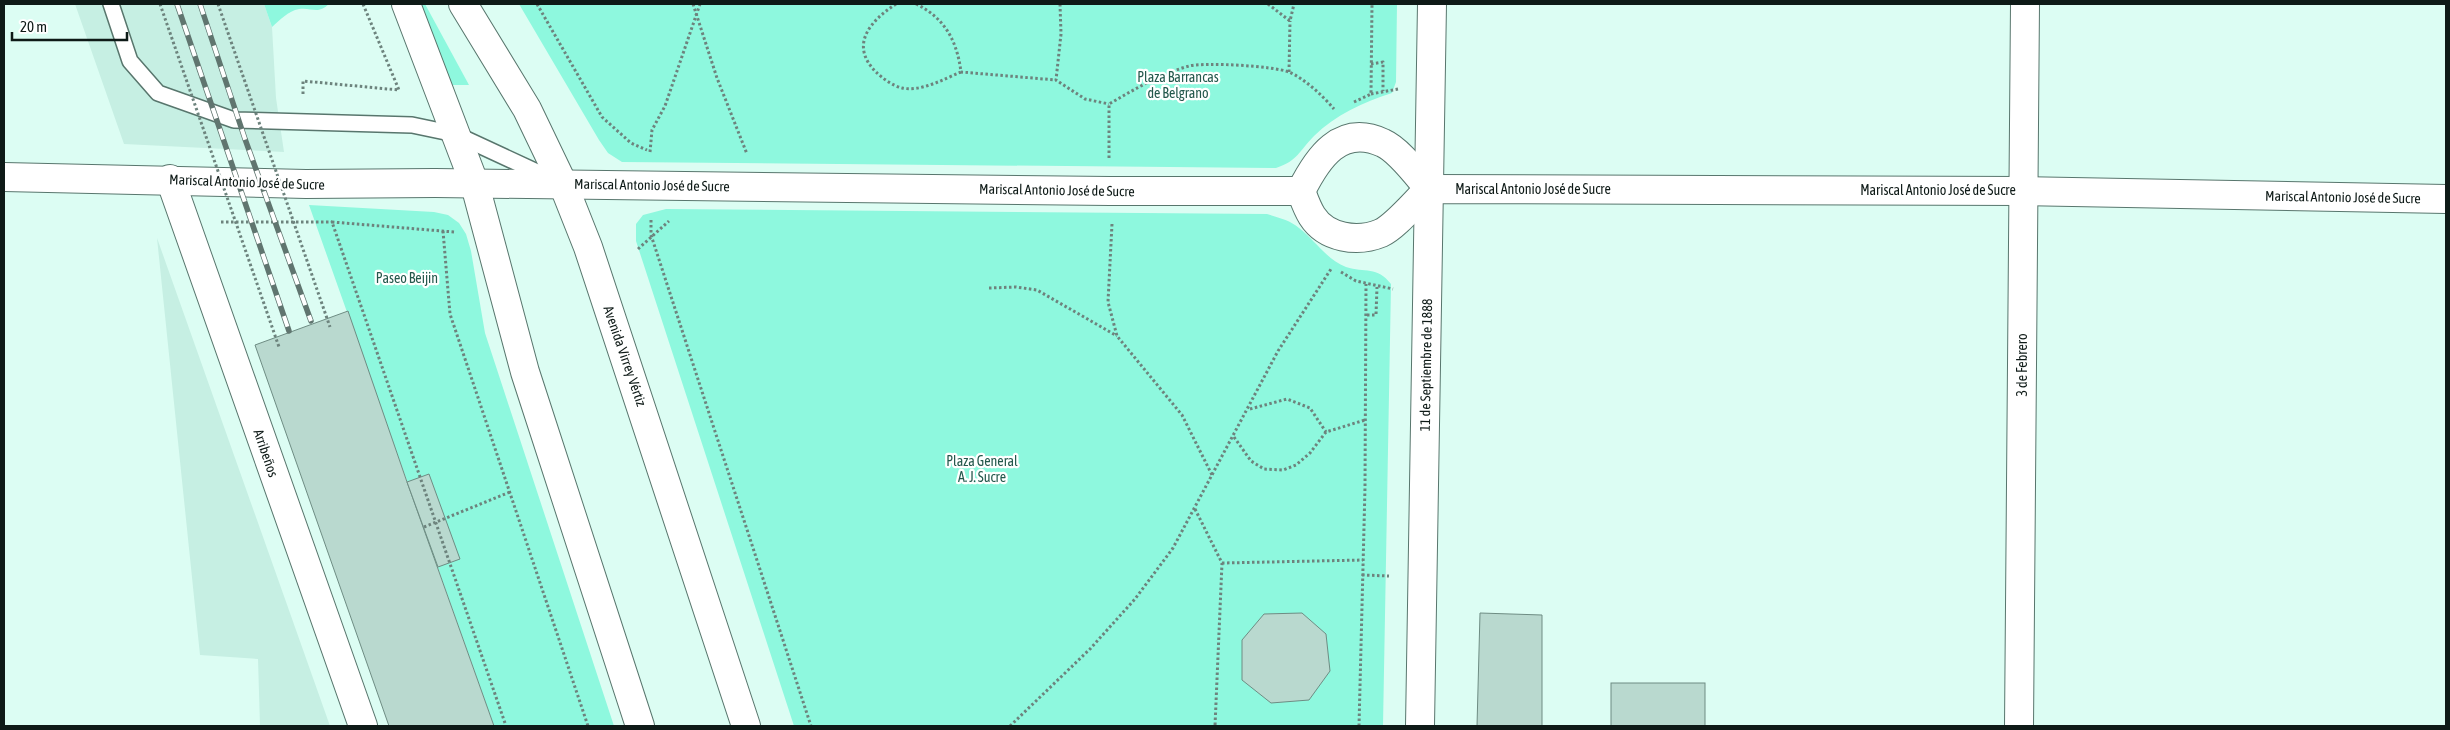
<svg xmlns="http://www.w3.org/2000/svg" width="2450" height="730" font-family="'Asap Condensed',sans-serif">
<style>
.built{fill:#c6efe3}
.green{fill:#8ef8de}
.building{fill:#b9d9cf;stroke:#6e8c83}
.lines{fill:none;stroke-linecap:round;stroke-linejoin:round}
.lane-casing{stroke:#58766d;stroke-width:18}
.street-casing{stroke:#58766d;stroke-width:30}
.secondary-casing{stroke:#58766d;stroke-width:30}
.path{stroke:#6d837d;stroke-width:3;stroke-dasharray:2.5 2.5;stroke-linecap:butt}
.lane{stroke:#fff;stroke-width:15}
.street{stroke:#fff;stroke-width:28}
.secondary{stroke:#fff;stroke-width:28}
.rail-casing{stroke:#60756f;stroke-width:5.5}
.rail{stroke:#fff;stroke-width:4;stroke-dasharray:11;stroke-linecap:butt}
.path-bridge{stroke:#6d837d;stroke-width:3;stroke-dasharray:2.5 2.5;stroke-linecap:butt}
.labels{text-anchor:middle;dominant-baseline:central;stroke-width:4.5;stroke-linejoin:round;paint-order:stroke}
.park-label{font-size:14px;fill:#24584c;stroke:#fff}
.street-label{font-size:14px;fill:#0e1a17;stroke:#fff}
</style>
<rect width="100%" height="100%" fill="#dcfdf3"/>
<g class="built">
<polygon points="75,4 264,4 272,27 276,98 284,152 124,144"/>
<polygon points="157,238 330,726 260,726 258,659 200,655"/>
</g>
<g class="green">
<path d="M264,4H329C317,15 312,7 299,9C288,11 280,20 272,27Z"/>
<polygon points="415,4 425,4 469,85 450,85"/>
<path d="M519,4H1397L1396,82L1392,93C1364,102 1335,115 1314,136C1298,152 1299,160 1276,168L622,162L608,153L599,140Z"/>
<polygon points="309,205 434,212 448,215 459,223 466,234 471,251 485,333 614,726 494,726"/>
<path d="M666,209L1267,214C1279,218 1290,220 1299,228C1315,240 1327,260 1346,267C1365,273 1377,266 1391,284L1383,726H794L636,241V224L643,215Z"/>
</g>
<g class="building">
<polygon points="348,311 407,482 494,726 389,726 255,345"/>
<polygon points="429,474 460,559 438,567 407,482"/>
<polygon points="1302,613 1326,634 1330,671 1309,700 1271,703 1242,680 1242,640 1264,614"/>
<polygon points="1480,613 1542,615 1542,726 1477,726"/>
<rect x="1611" y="683" width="94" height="43"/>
</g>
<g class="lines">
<defs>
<polyline id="lane" points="111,4 130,61 158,93 234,120 412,125 455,134 552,179"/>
<g id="street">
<polyline points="406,4 475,185 525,372 640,726"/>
<polyline points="4,177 306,184 435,183 1110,191 1301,191"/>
<polyline points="170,179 363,726"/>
<path d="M1301,191C1304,199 1307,208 1312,216C1326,238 1357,243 1381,233C1396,226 1416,201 1429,189L2023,191L2446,199"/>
<path d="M1301,191C1317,159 1340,123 1383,143C1399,150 1417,175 1429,189"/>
<polyline points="1420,726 1432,4"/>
<polyline points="2019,726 2025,4"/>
</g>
<polyline id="secondary" points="463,4 527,109 563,184 588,247 746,726"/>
</defs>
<use href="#lane" class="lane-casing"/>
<use href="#street" class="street-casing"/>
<use href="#secondary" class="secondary-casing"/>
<g class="path">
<polyline points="537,4 602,117 631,143 647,150"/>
<polyline points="693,4 717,78 747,154"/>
<path d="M896,4C870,21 849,45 876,72C882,78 893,86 902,88C921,92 944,79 961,72"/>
<path d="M916,4C945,18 957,41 961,72L1056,80"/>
<polyline points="1060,4 1061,34 1056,80 1085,99 1109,104"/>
<polyline points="1268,4 1290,21 1294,4"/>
<polyline points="1371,64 1383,62 1383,91"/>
<polyline points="1289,72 1290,21"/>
<polyline points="303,94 303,81 399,90 363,4"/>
<polyline points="1371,94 1398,89"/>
<polyline points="1354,102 1371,94 1372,4"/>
<polyline points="650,152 652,130 665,106 700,4"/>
<path d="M1109,158V104C1135,89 1160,74 1189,66C1206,62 1273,66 1289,72C1305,79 1323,96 1334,109"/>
<polyline points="651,220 651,235 811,726"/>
<polyline points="221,222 332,222"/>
<polyline points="1112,224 1108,302 1117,336 1182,415 1213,477"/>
<polyline points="443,231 450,314 588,726"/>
<polyline points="454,232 332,222 506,726"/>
<polyline points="638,249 669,221"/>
<polyline points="1341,272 1356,281 1393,289"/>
<polyline points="989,288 1016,287 1037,290 1117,336"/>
<polyline points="1367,315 1376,315 1377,287"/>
<polyline points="1250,409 1287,399 1310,408 1326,432"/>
<polyline points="1234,437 1251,461 1264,469 1283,470 1296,465 1310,453 1326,432 1365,420"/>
<polyline points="1195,509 1222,563 1215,726"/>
<polyline points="424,527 510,492"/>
<polyline points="1222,563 1363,560"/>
<polyline points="1362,575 1389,576"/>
<polyline points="1010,726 1090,649 1135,599 1173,548 1278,351 1331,269"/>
<polyline points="1359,726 1365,487 1366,284"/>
</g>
<use href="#lane" class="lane"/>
<use href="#street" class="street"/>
<use href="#secondary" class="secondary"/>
<defs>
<g id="rail">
<polyline points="177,4 289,331"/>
<polyline points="200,4 245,139 311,321"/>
</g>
</defs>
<use href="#rail" class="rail-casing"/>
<use href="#rail" class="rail"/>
<g class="path-bridge">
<polyline points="160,4 279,347"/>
<polyline points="218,4 330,327"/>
</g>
</g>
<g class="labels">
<g class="park-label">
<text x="1178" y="77">Plaza Barrancas<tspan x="1178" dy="16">de Belgrano</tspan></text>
<text x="407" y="278">Paseo Beijin</text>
<text x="982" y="461">Plaza General<tspan x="982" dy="16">A. J. Sucre</tspan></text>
</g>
<g class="street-label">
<text transform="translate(247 182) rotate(2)">Mariscal Antonio José de Sucre</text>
<text transform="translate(652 185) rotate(1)">Mariscal Antonio José de Sucre</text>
<text x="1533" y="189">Mariscal Antonio José de Sucre</text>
<text transform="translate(1057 190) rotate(1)">Mariscal Antonio José de Sucre</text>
<text x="1938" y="190">Mariscal Antonio José de Sucre</text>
<text transform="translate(2343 197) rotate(1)">Mariscal Antonio José de Sucre</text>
<text transform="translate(625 356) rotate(71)">Avenida Virrey Vértiz</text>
<text transform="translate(1426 365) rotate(-89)">11 de Septiembre de 1888</text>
<text transform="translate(2022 365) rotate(-90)">3 de Febrero</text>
<text transform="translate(266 453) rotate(71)">Arribeños</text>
</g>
</g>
<rect width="2450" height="730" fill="none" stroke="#0e1a17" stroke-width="10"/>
<path d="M12 32v8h115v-8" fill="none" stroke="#0e1a17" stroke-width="2.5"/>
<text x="20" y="32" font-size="15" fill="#0e1a17" stroke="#ffffff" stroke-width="4" paint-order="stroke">20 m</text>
</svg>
